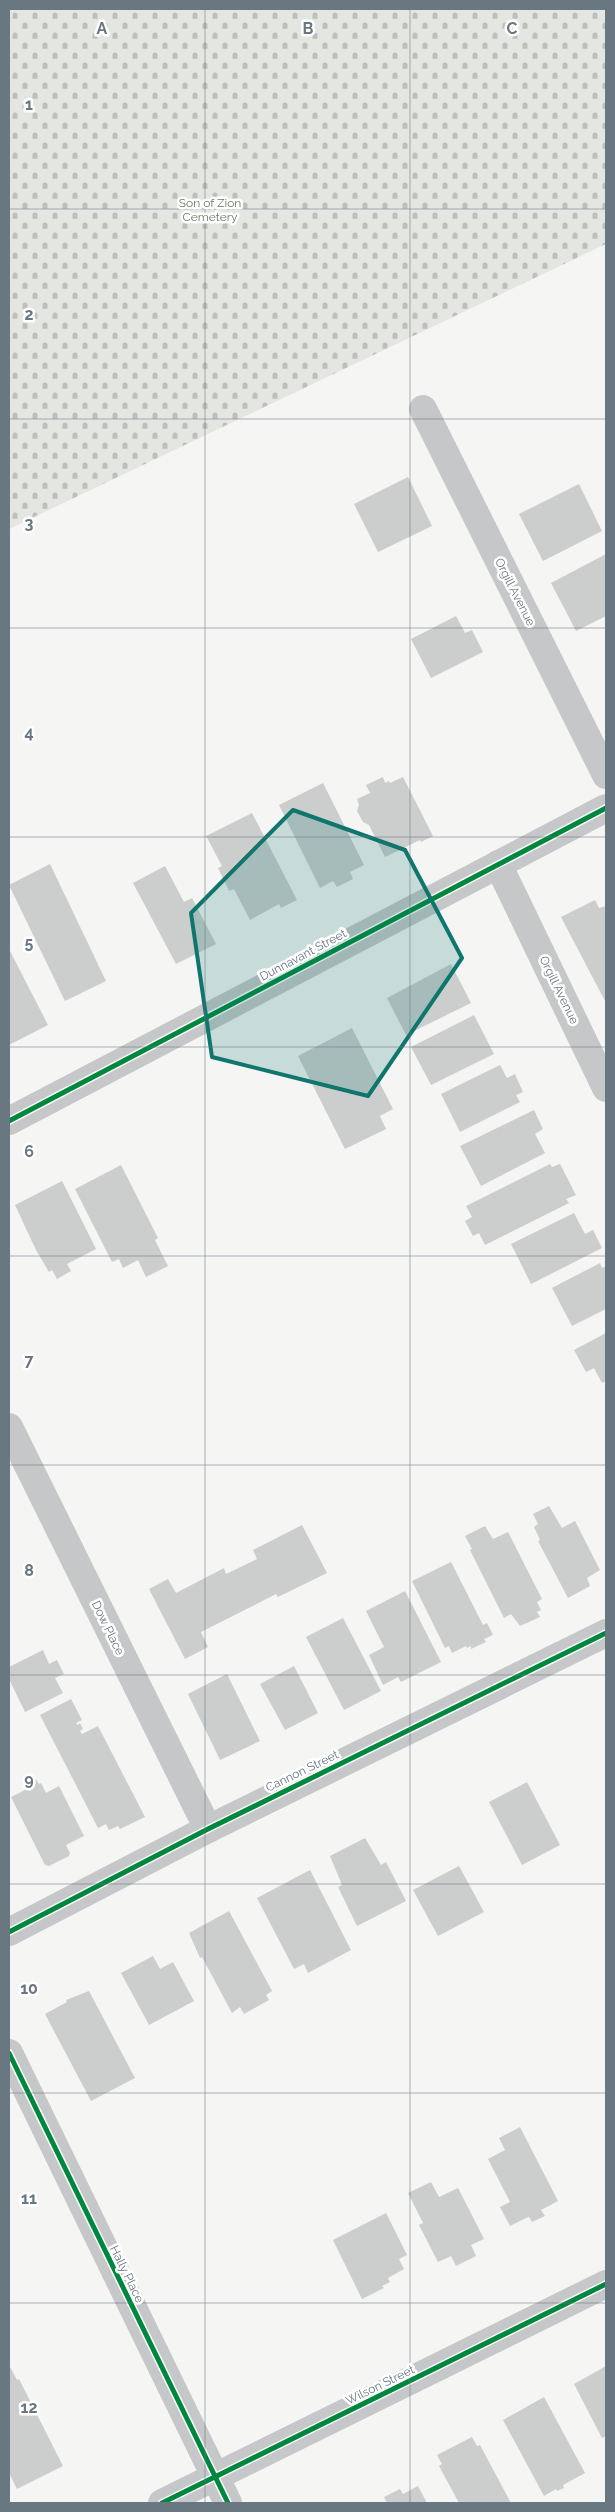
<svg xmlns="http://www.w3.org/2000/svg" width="615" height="2512" font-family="Raleway,sans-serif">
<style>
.cemetery{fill:url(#cemetery-stones)}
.building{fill:#cccdcd}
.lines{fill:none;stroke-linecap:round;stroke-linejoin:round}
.minor{stroke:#c6c7c8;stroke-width:28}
.tertiary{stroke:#c6c7c8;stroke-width:28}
.cycleway-casing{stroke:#fff;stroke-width:8}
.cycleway{stroke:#00873e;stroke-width:5}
.marked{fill:#0f766e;fill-opacity:0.2;stroke:#0f766e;stroke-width:4;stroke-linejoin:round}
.grid{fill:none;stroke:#697780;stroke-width:1;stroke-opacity:0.55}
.labels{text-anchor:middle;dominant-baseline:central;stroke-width:5;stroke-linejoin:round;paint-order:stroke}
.park-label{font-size:12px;fill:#6c7867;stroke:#fff}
.street-label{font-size:12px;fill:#697780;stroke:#fff}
.grid-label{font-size:16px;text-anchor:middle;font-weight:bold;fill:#697780;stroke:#fff;stroke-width:5;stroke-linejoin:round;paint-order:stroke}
</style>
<defs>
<pattern id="cemetery-stones" width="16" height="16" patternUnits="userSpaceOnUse" patternTransform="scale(1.25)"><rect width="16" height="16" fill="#e4e6e2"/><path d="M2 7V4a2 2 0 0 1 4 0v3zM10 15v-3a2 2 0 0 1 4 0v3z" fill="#bdbfbc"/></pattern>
</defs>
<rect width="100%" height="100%" fill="#f5f5f4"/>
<polygon class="cemetery" points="9,9 606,9 606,244 9,529"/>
<g class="building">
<polygon points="408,477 432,526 378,552 354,504"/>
<polygon points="579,484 602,531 543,561 519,514"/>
<polygon points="606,554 606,616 576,631 551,583"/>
<polygon points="456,616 465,633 472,630 483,652 431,678 411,639"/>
<polygon points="383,777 385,783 389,781 390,783 403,777 433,836 421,842 420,840 385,857 369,825 363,822 357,811 359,805 357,799 370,793 366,785"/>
<polygon points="323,783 364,865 350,872 353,879 337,887 333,881 320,888 279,805"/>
<polygon points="252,813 297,900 281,908 279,904 250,920 234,889 229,891 218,868 222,866 206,836"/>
<polygon points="50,864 106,981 65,1001 9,885"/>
<polygon points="165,866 184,902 192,898 216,944 176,964 133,883"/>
<polygon points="595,900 599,908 606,906 606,1003 561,917"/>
<polygon points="9,949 48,1025 9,1045"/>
<polygon points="451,964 471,1003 406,1035 387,998"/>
<polygon points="474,1015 494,1054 431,1085 411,1047"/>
<polygon points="352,1028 393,1109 380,1116 386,1129 345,1149 298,1056"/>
<polygon points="500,1065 507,1078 515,1074 523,1092 516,1095 520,1102 460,1132 441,1094"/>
<polygon points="534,1110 543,1129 535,1134 545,1153 481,1186 460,1146"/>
<polygon points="550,1164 552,1167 560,1164 576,1195 566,1199 569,1203 485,1245 479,1233 473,1236 465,1221 472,1217 466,1206"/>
<polygon points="121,1165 158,1238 155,1240 168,1266 146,1277 138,1260 123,1268 119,1259 112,1262 75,1189"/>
<polygon points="62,1181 96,1249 67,1264 71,1271 57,1279 52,1270 49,1272 36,1250 15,1205"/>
<polygon points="574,1213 585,1234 593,1230 602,1248 531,1284 511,1244"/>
<polygon points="600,1263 602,1268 606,1266 606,1309 572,1326 552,1288"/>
<polygon points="606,1333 606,1381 602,1383 594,1368 586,1372 574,1350"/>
<polygon points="549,1506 562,1528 575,1521 600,1570 587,1578 590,1586 568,1598 538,1541 540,1540 534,1527 538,1524 533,1514"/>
<polygon points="302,1525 327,1573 278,1597 276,1594 201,1632 208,1647 185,1659 149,1589 168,1579 176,1593 224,1568 226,1574 257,1559 253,1550"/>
<polygon points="485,1526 493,1539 508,1532 542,1599 537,1602 541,1610 537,1612 540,1617 520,1626 511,1614 504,1618 470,1550 472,1549 465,1536"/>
<polygon points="451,1562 483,1625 487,1623 493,1635 484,1639 486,1642 471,1649 471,1646 467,1648 466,1646 452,1653 449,1646 445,1648 412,1581"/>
<polygon points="405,1591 441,1662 401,1682 398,1677 383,1685 369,1655 384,1647 366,1611"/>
<polygon points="343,1618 381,1691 344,1710 306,1637"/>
<polygon points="43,1650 49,1664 57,1660 64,1674 55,1678 63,1693 25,1712 9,1679 9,1667"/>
<polygon points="294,1666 318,1713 285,1730 260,1684"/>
<polygon points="227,1674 260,1741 220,1760 188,1694"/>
<polygon points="71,1699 82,1720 76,1723 78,1725 80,1723 83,1729 80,1731 82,1734 98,1726 145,1817 120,1829 118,1826 109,1830 106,1824 98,1828 40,1715"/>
<polygon points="36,1779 39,1784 41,1783 46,1793 59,1786 84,1836 66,1845 70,1853 69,1856 49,1866 45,1865 11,1797 25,1790 23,1786"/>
<polygon points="527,1782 560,1845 522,1865 489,1802"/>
<polygon points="365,1838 381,1865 386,1862 406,1901 357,1926 338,1887 342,1885 330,1856"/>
<polygon points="459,1866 484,1912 438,1936 413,1890"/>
<polygon points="310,1870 351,1950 308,1973 304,1964 294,1969 257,1898"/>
<polygon points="229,1911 272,1991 266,1995 269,2000 244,2014 240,2007 232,2013 202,1957 200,1958 189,1933"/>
<polygon points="153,1956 160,1969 173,1962 194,2001 149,2025 121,1973"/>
<polygon points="89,1991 135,2078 91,2101 45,2014 67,2002 66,2000"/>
<polygon points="520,2127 558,2201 541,2210 545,2216 532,2222 529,2217 526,2218 510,2226 500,2207 510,2202 488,2159 505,2150 499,2138"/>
<polygon points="431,2182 439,2197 458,2188 484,2239 471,2245 476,2256 456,2266 451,2256 438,2262 419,2225 423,2223 408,2193"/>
<polygon points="386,2213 407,2255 399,2259 404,2269 388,2278 390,2282 382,2286 384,2288 362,2299 333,2240"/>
<polygon points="9,2365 17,2380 19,2379 63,2466 17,2489 9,2473"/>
<polygon points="606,2366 606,2436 602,2438 574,2384"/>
<polygon points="544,2397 585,2473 563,2485 564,2488 557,2491 556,2489 544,2496 503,2420"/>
<polygon points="472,2437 477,2446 480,2445 511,2503 459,2503 439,2466 442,2464 437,2455"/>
<polygon points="418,2486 427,2503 387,2503 384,2497 400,2489 403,2494"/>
</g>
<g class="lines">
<g class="minor">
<polyline points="423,409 606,775"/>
<polyline points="498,864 606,1088"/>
<polyline points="9,1121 606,808"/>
<polyline points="9,1427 208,1829"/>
<polyline points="9,1932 208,1829 606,1633"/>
<polyline points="9,2053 228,2503"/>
</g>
<polyline class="tertiary" points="162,2503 606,2284"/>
<defs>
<g id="cycleway">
<polyline points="9,1121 606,808"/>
<polyline points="9,1932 208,1829 606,1633"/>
<polyline points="9,2053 228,2503"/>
<polyline points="162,2503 606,2284"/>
</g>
</defs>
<use href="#cycleway" class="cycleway-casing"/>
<use href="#cycleway" class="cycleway"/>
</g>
<path class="marked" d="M293,810L405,850L462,958L368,1096L212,1057L191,913Z"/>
<path class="grid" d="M205,9V2503M410,9V2503M9,209H606M9,419H606M9,628H606M9,837H606M9,1047H606M9,1256H606M9,1465H606M9,1675H606M9,1884H606M9,2093H606M9,2303H606"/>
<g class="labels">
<g class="park-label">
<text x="210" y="203">Son of Zion<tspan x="210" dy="14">Cemetery</tspan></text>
</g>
<g class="street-label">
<text transform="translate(515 592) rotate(63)">Orgill Avenue</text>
<text transform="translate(303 955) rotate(-28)">Dunnavant Street</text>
<text transform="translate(559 990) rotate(64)">Orgill Avenue</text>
<text transform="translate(108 1628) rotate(64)">Dow Place</text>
<text transform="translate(302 1771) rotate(-26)">Cannon Street</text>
<text transform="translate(127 2274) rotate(64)">Hally Place</text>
<text transform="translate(380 2385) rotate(-26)">Wilson Street</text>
</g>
</g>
<g class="grid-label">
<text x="102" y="34">A</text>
<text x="308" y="34">B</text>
<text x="512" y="34">C</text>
<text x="29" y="110">1</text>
<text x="29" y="320">2</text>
<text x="29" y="529">3</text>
<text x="29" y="738">4</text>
<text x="29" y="948">5</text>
<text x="29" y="1157">6</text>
<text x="29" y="1366">7</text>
<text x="29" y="1576">8</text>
<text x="29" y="1785">9</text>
<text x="29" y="1994">10</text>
<text x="29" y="2204">11</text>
<text x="29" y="2413">12</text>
</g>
<rect width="615" height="2512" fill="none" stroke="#697780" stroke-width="20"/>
</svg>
